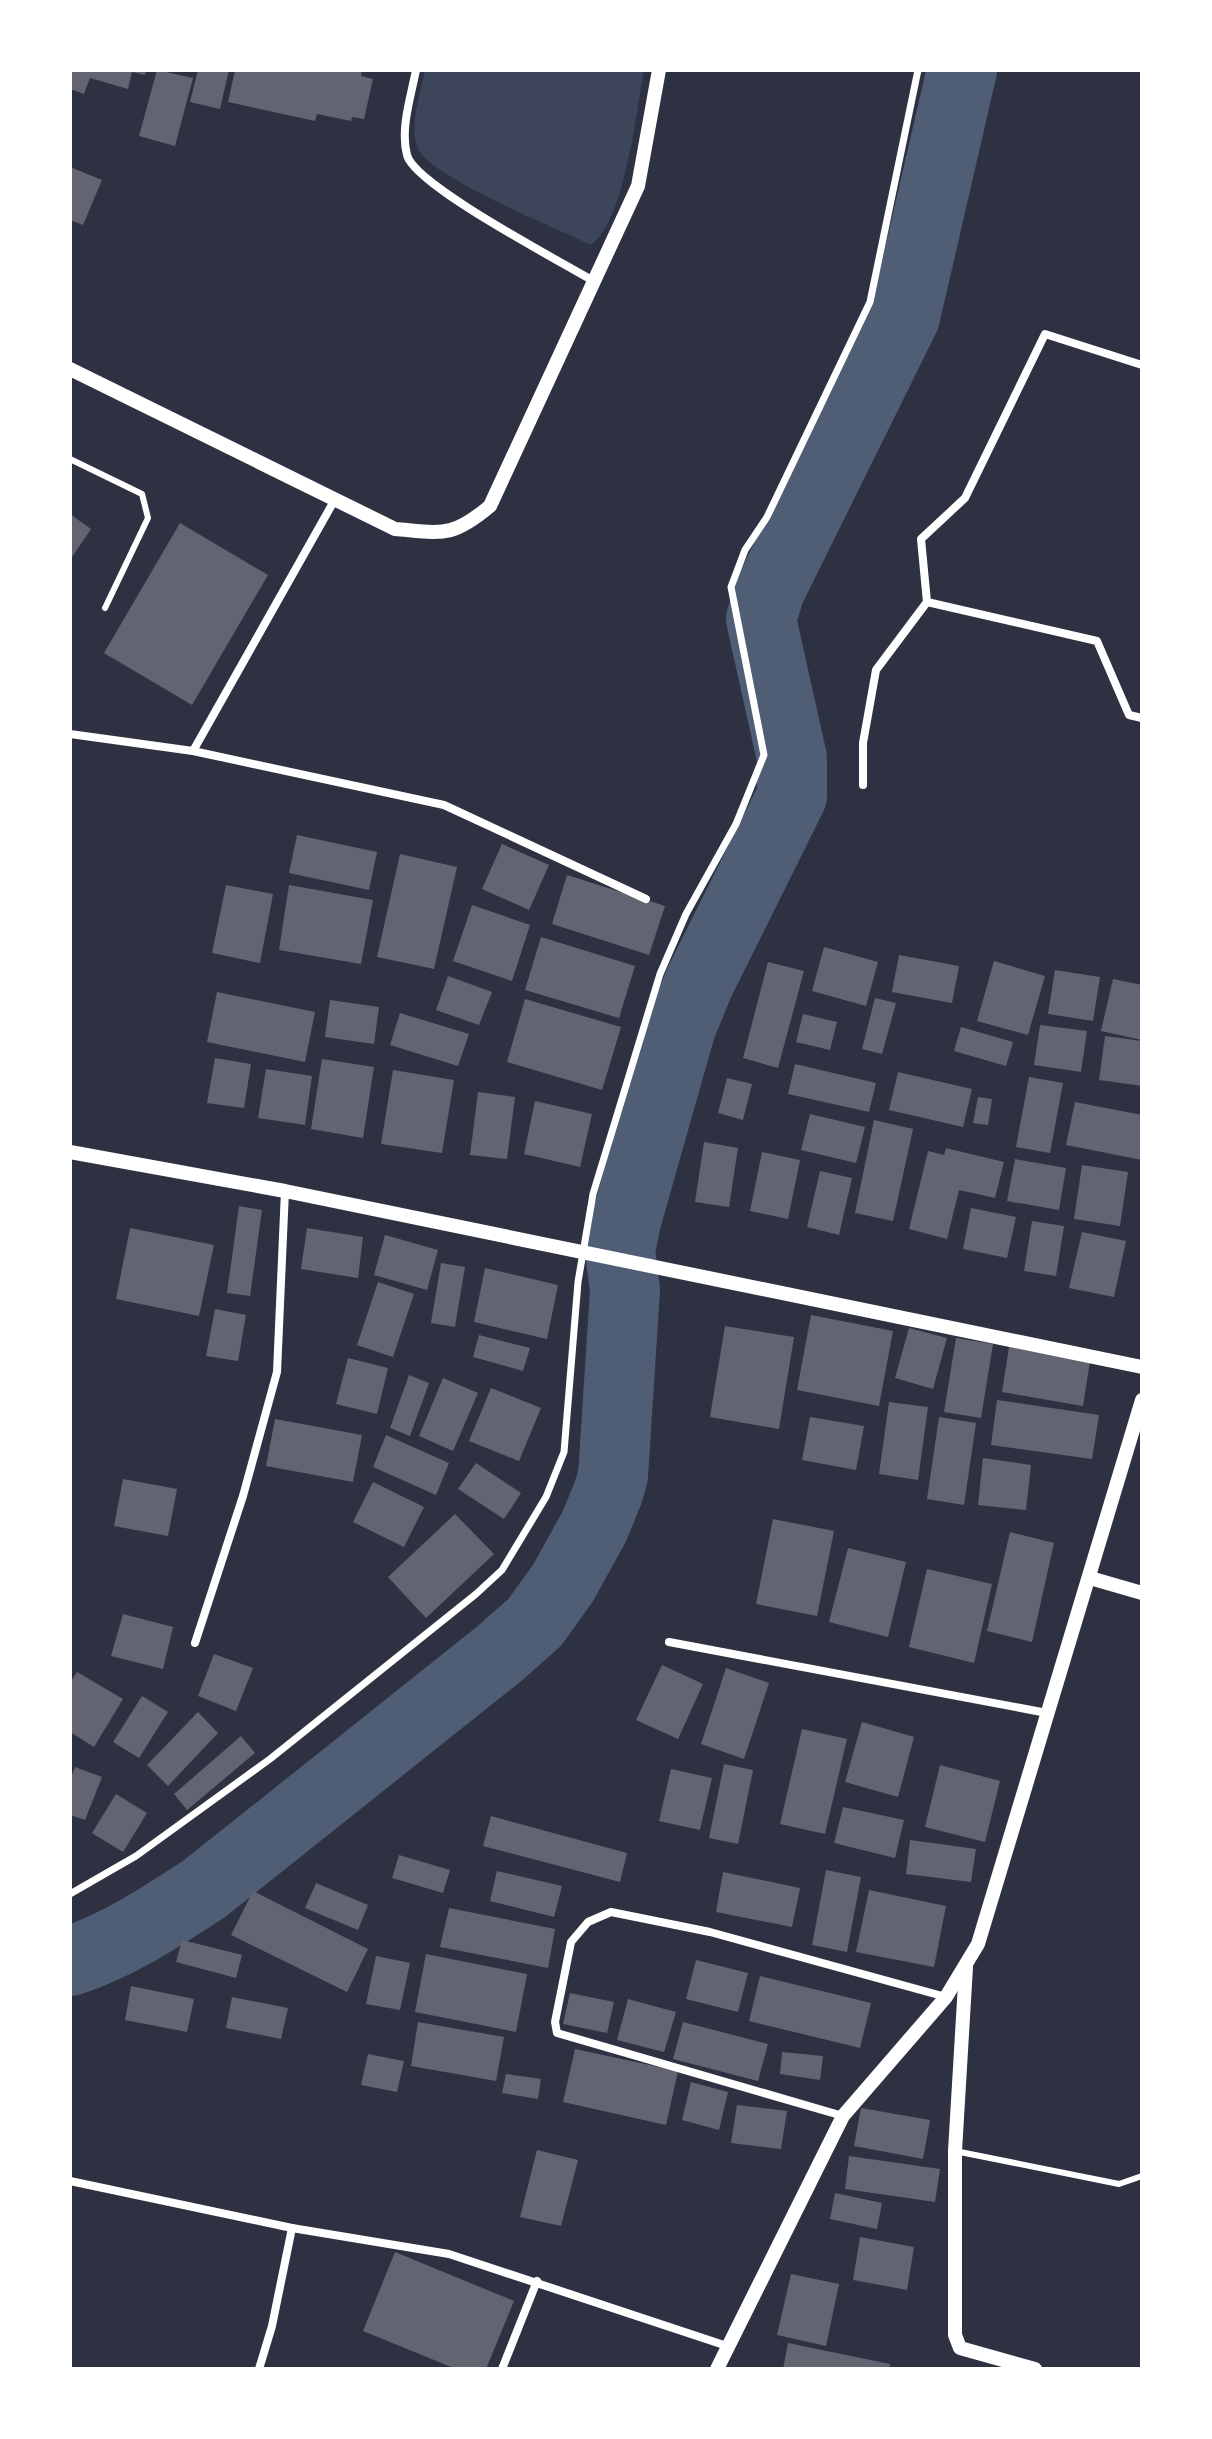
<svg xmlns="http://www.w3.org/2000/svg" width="1212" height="2439" font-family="'Exo 2',sans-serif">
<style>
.green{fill:#3c4559}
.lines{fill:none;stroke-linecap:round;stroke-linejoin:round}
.river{stroke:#4f5d75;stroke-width:70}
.building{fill:#626471}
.service{stroke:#fff;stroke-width:6}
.pedestrian{stroke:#fff;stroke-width:7}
.minor{stroke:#fff;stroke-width:8}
.tertiary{stroke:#fff;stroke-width:14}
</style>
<rect width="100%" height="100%" fill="#2d3142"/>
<path class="green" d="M425,70H644C636,112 625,221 591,245C558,229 432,178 418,149C408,127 421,93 425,70Z"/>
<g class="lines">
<path class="river" d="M70,1961C119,1945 161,1917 204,1889L499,1654L535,1622L563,1583L594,1527L608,1493L613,1476L625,1290L620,1251L626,1221L681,1027L699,983L792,796V758L761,619L770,590L905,317L962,70"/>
</g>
<g class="building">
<polygon points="70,70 146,70 145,75 132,72 128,89 90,78 84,94 70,89"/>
<polygon points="157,70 193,78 175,146 139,136"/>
<polygon points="198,70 229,70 220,109 190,102"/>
<polygon points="235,70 362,70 361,76 373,79 364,119 352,117 351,121 317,114 315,121 228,102"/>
<polygon points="70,167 102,180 83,225 70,220"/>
<polygon points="70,514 91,529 70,560"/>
<polygon points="180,523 268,575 192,705 104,653"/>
<polygon points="297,835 377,852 369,890 289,873"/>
<polygon points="502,844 549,865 529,910 482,889"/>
<polygon points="400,854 457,867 434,969 377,957"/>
<polygon points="567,875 665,906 649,955 552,924"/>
<polygon points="226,885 273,894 260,963 212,953"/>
<polygon points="289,885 373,900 361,964 279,950"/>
<polygon points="472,905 530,925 512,981 453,961"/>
<polygon points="541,937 635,966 619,1018 525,990"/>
<polygon points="824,947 878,962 866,1006 812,991"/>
<polygon points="899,955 959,966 952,1003 892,992"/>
<polygon points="994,961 1045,976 1028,1035 977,1021"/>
<polygon points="768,962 804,971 778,1068 743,1058"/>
<polygon points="1055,970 1100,977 1093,1021 1048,1014"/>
<polygon points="448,976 492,992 479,1025 436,1010"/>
<polygon points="1113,979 1142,985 1142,1040 1101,1031"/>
<polygon points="217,992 315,1012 305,1062 207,1042"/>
<polygon points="875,998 896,1003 882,1054 862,1049"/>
<polygon points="525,999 621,1027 602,1090 507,1062"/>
<polygon points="330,1000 379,1007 374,1044 325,1037"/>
<polygon points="400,1013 469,1034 458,1066 390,1045"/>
<polygon points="803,1014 837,1022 830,1050 796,1042"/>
<polygon points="1040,1025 1087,1031 1081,1072 1034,1065"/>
<polygon points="961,1027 1013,1042 1006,1066 954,1051"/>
<polygon points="1105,1036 1142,1041 1142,1086 1099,1080"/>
<polygon points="215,1058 251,1064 244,1108 207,1103"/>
<polygon points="322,1059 374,1067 363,1138 311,1129"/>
<polygon points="795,1064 876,1083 869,1112 788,1094"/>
<polygon points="266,1069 312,1076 305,1125 258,1118"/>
<polygon points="393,1070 454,1080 442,1153 381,1144"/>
<polygon points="898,1072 972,1089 963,1127 889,1110"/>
<polygon points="1029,1077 1063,1083 1050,1153 1016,1147"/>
<polygon points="727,1078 752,1084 743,1120 718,1113"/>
<polygon points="478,1092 515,1097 507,1159 470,1155"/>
<polygon points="978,1097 992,1099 988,1125 973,1123"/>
<polygon points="535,1101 592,1114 580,1167 524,1154"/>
<polygon points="1075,1102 1142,1115 1142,1160 1066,1145"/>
<polygon points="810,1114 865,1127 856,1163 801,1150"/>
<polygon points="874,1120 913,1129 893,1221 855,1213"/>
<polygon points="704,1142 738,1148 729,1207 695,1202"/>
<polygon points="946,1148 1004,1162 995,1198 959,1190 947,1239 909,1229 928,1151 944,1155"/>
<polygon points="762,1152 800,1160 788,1219 750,1211"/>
<polygon points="1015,1159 1066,1168 1059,1210 1007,1201"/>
<polygon points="1082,1165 1128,1172 1120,1226 1074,1219"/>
<polygon points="820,1171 852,1178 839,1235 807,1227"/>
<polygon points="239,1206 262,1210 250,1296 227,1293"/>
<polygon points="971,1208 1016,1217 1007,1258 963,1249"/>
<polygon points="1032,1221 1064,1226 1056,1276 1024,1271"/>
<polygon points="130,1228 214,1245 199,1316 116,1299"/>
<polygon points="307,1228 363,1237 358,1278 301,1269"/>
<polygon points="1082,1232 1126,1241 1114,1297 1069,1288"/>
<polygon points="385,1235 438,1250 427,1290 374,1275"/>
<polygon points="441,1263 465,1267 455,1327 431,1323"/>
<polygon points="485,1268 558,1285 547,1339 474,1322"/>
<polygon points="378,1282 414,1294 393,1357 357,1345"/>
<polygon points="215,1309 246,1315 238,1361 206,1356"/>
<polygon points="811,1315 893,1331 879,1406 797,1390"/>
<polygon points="725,1326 794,1337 779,1429 710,1417"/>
<polygon points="909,1328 947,1338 933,1389 895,1378"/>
<polygon points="479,1335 530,1348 523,1371 473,1357"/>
<polygon points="956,1338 993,1344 981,1418 944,1412"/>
<polygon points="1009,1347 1090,1361 1083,1406 1002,1392"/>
<polygon points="348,1358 388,1368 377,1414 336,1404"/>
<polygon points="409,1375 429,1383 410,1436 390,1428"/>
<polygon points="443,1378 478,1393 453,1451 419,1436"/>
<polygon points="491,1388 541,1408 519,1461 469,1441"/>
<polygon points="997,1400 1099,1415 1092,1459 991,1445"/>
<polygon points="889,1402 928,1407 918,1480 879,1474"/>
<polygon points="810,1417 864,1426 856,1470 802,1460"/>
<polygon points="939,1417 976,1423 964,1505 927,1499"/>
<polygon points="275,1419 362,1435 353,1482 266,1466"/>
<polygon points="386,1435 449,1463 436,1495 373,1467"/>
<polygon points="983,1458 1031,1465 1026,1510 978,1505"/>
<polygon points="476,1463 521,1493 504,1519 458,1489"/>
<polygon points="123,1479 177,1489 168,1536 114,1526"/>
<polygon points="373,1482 424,1507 404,1547 353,1522"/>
<polygon points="455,1514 494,1554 426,1618 388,1577"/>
<polygon points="773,1519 834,1531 817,1616 756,1604"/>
<polygon points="1010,1532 1054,1543 1032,1642 987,1631"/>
<polygon points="848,1548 906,1562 888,1637 829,1622"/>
<polygon points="927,1569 992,1584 974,1663 909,1647"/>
<polygon points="123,1614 173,1627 163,1669 111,1656"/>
<polygon points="214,1654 253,1668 236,1711 198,1696"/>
<polygon points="662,1665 703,1684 678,1739 636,1720"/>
<polygon points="726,1668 769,1683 744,1759 701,1744"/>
<polygon points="77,1672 123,1699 94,1747 70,1732 70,1683"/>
<polygon points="142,1696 168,1712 139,1758 113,1742"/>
<polygon points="198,1712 218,1733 168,1786 147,1765"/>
<polygon points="862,1722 914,1737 898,1797 845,1782"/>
<polygon points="802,1729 847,1739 825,1834 780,1824"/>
<polygon points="241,1736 255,1753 187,1810 174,1794"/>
<polygon points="724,1764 753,1770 738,1844 709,1838"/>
<polygon points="940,1765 1000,1781 985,1842 925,1827"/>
<polygon points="75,1767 102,1777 85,1820 70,1815 70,1780"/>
<polygon points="671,1769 712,1778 700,1830 659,1821"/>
<polygon points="116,1794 147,1813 123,1852 92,1833"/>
<polygon points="843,1807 904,1820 895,1858 834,1843"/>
<polygon points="491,1816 627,1853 620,1882 483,1846"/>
<polygon points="910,1840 976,1849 971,1882 906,1874"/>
<polygon points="399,1855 450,1870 443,1893 392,1878"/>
<polygon points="826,1870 861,1877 847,1952 812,1945"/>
<polygon points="497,1871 562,1886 554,1917 490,1901"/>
<polygon points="723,1872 800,1888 792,1927 716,1912"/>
<polygon points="316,1883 368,1905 358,1930 305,1908"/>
<polygon points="869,1890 946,1906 934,1967 856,1952"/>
<polygon points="253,1891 368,1949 347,1992 231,1935"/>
<polygon points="449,1908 555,1929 548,1968 440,1947"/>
<polygon points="182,1940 242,1955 236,1978 176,1962"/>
<polygon points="426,1954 527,1974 516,2032 415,2012"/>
<polygon points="376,1956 410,1963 400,2010 366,2004"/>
<polygon points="696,1960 748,1973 738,2012 686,1999"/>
<polygon points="760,1976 871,2003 860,2048 749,2021"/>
<polygon points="131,1986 194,1999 187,2032 125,2020"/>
<polygon points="570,1993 614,2002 607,2033 563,2024"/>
<polygon points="232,1997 288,2008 281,2039 226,2028"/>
<polygon points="628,1999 676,2012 664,2052 617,2040"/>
<polygon points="418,2022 504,2037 496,2081 411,2066"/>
<polygon points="683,2022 768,2044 758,2081 673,2059"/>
<polygon points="575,2049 678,2071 666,2125 563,2102"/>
<polygon points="782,2052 823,2056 820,2080 780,2074"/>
<polygon points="368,2054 404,2061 397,2092 361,2085"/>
<polygon points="506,2074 541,2079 538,2099 502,2093"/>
<polygon points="691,2082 728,2092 719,2130 682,2120"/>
<polygon points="737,2105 787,2111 781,2149 731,2143"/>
<polygon points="861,2108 930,2120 923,2159 854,2146"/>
<polygon points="537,2150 578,2160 561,2226 520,2217"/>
<polygon points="849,2156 940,2169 935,2202 845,2189"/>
<polygon points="835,2193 882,2203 877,2229 830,2219"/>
<polygon points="860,2237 914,2247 907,2290 853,2280"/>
<polygon points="395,2252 514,2301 486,2369 456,2369 363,2331"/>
<polygon points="791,2274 839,2284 826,2346 777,2335"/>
<polygon points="788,2343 890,2364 889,2369 783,2369"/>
</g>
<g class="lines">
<g class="service">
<polyline points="70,459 142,494 148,518 105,608"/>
<polyline points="955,2151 1119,2184 1142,2176"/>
</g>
<polyline class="pedestrian" points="70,1894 136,1856 270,1759 476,1594 502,1570 546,1497 564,1452 578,1282 593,1194 660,974 686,914 736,824 764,755 731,587 745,550 767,517 870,302 918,70"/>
<g class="minor">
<path d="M416,70C411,96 400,129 407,155C414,185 562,262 595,282"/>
<polyline points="1142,365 1045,334 965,498 921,539 927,602 1097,641 1129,715 1142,718"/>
<polyline points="70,734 193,751 334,501"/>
<polyline points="193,751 444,805 646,899"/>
<polyline points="863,785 863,743 876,670 927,602"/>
<polyline points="669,1642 1047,1713"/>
<polyline points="195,1643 243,1496 277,1372 285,1191"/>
<polyline points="843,2116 557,2033 555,2022 571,1942 588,1922 611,1912 710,1932 946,1997"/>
<polyline points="70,2181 292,2228 449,2254 727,2346"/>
<polyline points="259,2369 272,2326 292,2228"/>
<polyline points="502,2369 537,2281"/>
</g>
<g class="tertiary">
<path d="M70,369L395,529C443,533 452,538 490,506L638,186L659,70"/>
<polyline points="70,1152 285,1191 1142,1367"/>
<polyline points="1090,1578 1142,1593"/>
<polyline points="966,1967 955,2151 955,2335 960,2348 1035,2369"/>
<polyline points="717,2369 843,2116 946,1997 978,1944 1142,1400"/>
</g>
</g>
<rect width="1212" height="2439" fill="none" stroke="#ffffff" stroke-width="144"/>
</svg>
